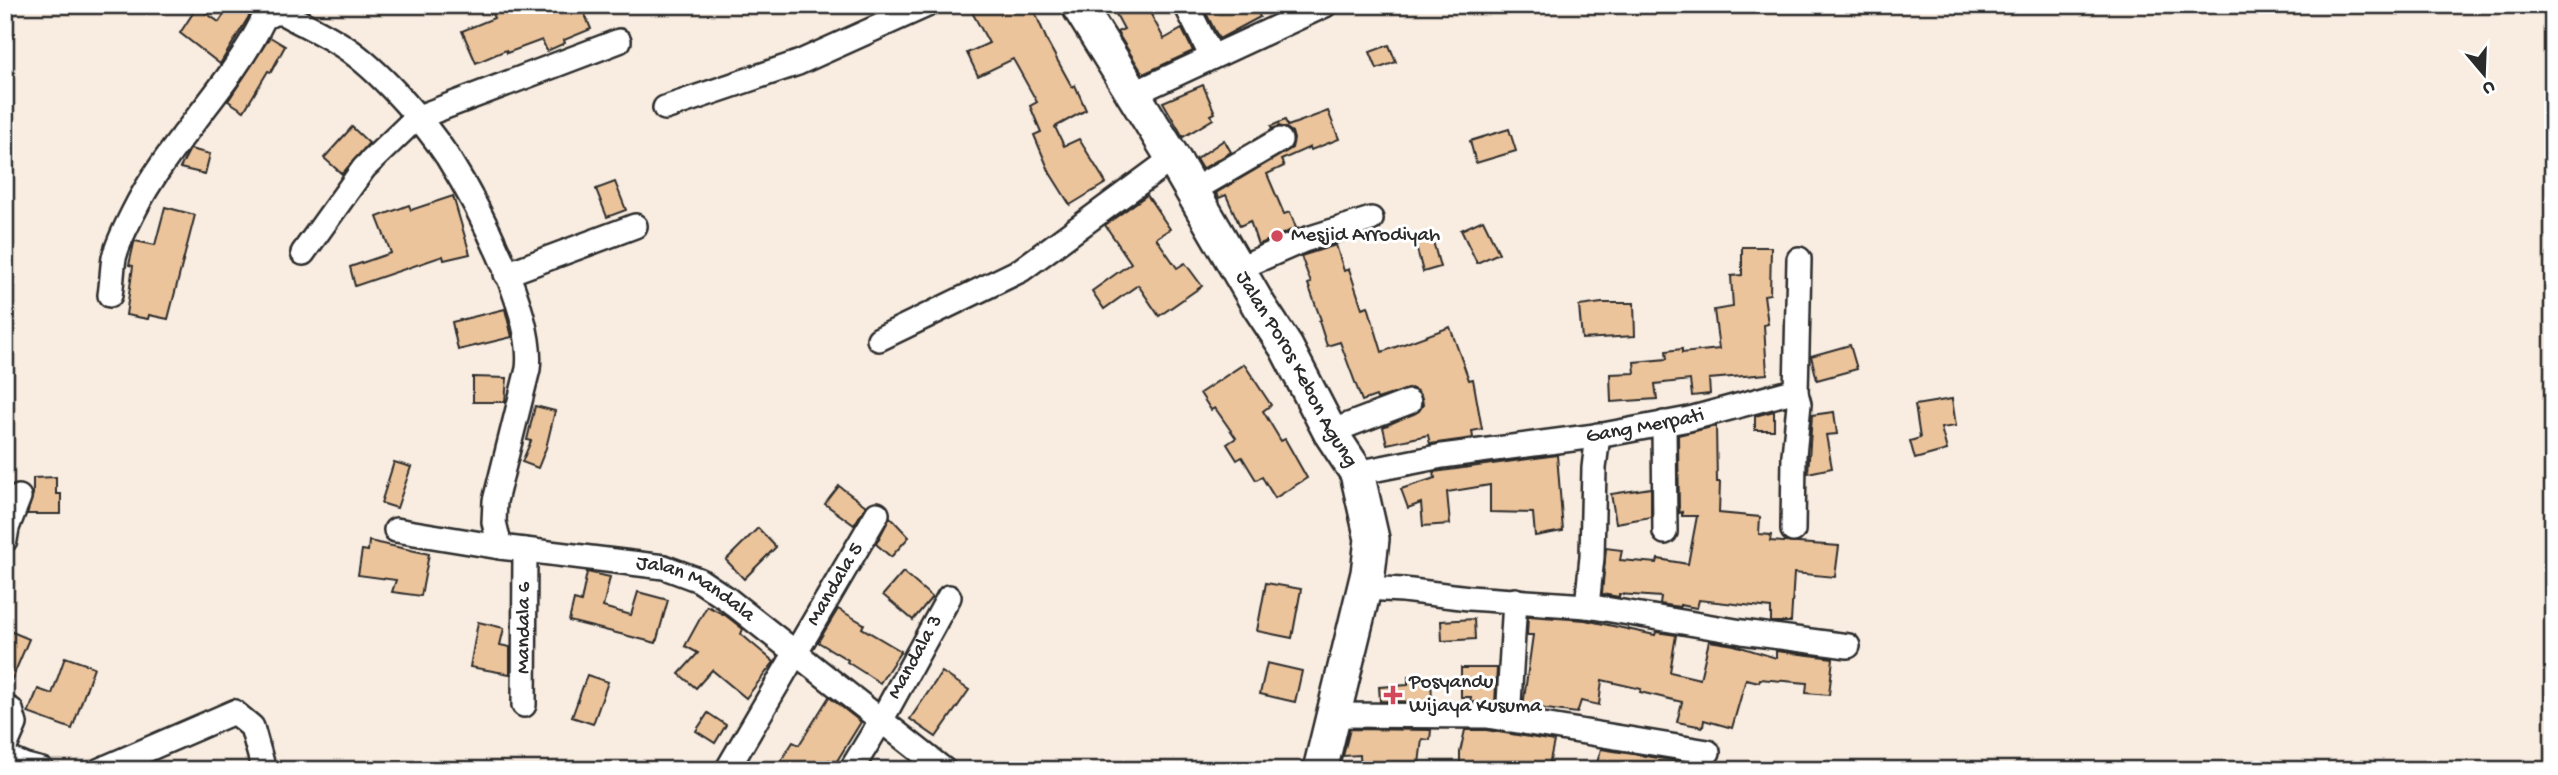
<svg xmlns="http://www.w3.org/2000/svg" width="2558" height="775" font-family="'Gochi Hand',sans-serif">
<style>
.building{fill:#ecc49c;stroke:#2b2b2b;stroke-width:2}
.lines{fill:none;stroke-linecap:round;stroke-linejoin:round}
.minor-casing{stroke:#2b2b2b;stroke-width:28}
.secondary-casing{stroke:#2b2b2b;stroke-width:38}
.minor{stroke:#fff;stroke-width:23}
.secondary{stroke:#fff;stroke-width:33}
.poi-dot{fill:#d1495b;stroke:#fff;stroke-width:2.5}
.labels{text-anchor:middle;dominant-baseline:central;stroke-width:6;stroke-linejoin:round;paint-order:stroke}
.poi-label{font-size:21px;fill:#2b2b2b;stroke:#fff;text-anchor:start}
.street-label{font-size:21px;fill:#2b2b2b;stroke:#fff}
</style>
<rect width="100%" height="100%" fill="#f9ede1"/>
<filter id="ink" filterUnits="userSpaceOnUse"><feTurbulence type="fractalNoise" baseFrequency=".0143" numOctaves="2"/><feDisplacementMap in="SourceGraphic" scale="14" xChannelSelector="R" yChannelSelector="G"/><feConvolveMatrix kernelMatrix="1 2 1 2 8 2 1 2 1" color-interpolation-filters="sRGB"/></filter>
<g filter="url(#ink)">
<g class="building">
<polygon points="230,5 240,5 251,13 220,64 180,33 197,7 219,22"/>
<polygon points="515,5 521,16 546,5 548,5 552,14 575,5 581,5 591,29 564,40 565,43 547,51 542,40 507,53 506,50 476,63 462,31 494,18 492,14"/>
<polygon points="968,5 1032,5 1048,43 1072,87 1075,85 1086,110 1055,127 1064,146 1079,139 1106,183 1070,205 1050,173 1034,135 1041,132 1030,106 1037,102 1013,59 978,76 967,53 989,43"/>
<polygon points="1111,5 1146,5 1164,39 1182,29 1193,51 1143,74 1117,32 1124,29"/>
<polygon points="1202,5 1255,5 1260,17 1219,39"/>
<polygon points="270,37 285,46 271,72 268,71 244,111 228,101"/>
<polygon points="1389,45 1396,62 1377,69 1370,52"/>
<polygon points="1203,85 1215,113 1211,115 1213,119 1183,137 1163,102"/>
<polygon points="1328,111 1339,139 1311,150 1310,147 1281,160 1284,166 1267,174 1284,214 1290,212 1296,228 1258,245 1250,221 1240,226 1226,195 1219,198 1216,193 1292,148 1294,139 1292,132 1286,128 1279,126 1272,129 1271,126 1285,120 1288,126"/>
<polygon points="352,127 369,143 342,174 324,158"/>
<polygon points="1509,129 1516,151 1476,163 1470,141"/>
<polygon points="1224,140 1231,152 1202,169 1196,159"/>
<polygon points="190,149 210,154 205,174 180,168"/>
<polygon points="615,182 626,210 607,217 596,189"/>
<polygon points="1147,195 1170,229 1156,238 1177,268 1185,263 1202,286 1159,316 1138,285 1104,309 1092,291 1131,263 1105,225"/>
<polygon points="453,196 470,254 444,260 443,256 355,286 350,267 391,253 377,217 409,205 411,210"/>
<polygon points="165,207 195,215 168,319 149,315 148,319 126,315 133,266 129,265 134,243 135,241 155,245"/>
<polygon points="1483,220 1499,253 1477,263 1461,230"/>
<polygon points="1431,234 1440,267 1423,272 1414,238"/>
<polygon points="1336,245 1344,271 1349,269 1362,308 1368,306 1382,352 1450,327 1469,380 1473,379 1482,429 1472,431 1473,438 1430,444 1428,435 1387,444 1383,427 1419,411 1423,405 1422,398 1417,391 1411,388 1377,399 1376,396 1362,401 1340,342 1327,346 1319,321 1321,320 1308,284 1311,283 1301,256"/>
<polygon points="1742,247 1771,247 1770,294 1764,295 1768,324 1764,325 1767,374 1709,379 1710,394 1692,396 1690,380 1655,384 1657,399 1611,402 1610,374 1635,373 1634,362 1667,359 1666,351 1682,349 1682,353 1719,349 1714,310 1733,307 1731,276 1742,275"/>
<polygon points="1602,303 1634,303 1635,336 1582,339 1579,306"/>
<polygon points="505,309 512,337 458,350 452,322"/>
<polygon points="1850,345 1857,369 1817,380 1811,356"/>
<polygon points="1244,364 1271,405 1263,411 1281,441 1285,439 1307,478 1275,498 1262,477 1256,480 1242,457 1237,460 1227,444 1236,438 1215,408 1211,410 1200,393"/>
<polygon points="473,377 507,378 505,402 473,402"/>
<polygon points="1952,399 1956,426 1941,428 1947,450 1915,459 1910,441 1920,438 1915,405"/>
<polygon points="535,406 555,411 546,448 538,468 522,462 531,441 527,440"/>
<polygon points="1774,411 1774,430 1755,430 1755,416"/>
<polygon points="1834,412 1837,434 1826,435 1832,468 1808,473 1812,415"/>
<polygon points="1716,426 1717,482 1720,482 1719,513 1760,517 1759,534 1771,535 1770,541 1839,546 1835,577 1794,573 1791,622 1771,622 1771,608 1699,600 1697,608 1680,605 1680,607 1660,604 1661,597 1619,594 1619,597 1602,594 1606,548 1622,550 1620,560 1657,563 1658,559 1688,564 1697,516 1682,516 1682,512 1679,513 1678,435"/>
<polygon points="1557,455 1563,531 1535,536 1533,513 1490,512 1490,485 1447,492 1450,524 1423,526 1421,503 1408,508 1401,489 1435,478 1434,472"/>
<polygon points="394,462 411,467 397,508 381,503"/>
<polygon points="56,477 56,494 61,494 61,514 27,514 33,494 33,478"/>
<polygon points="839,486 866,506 854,525 825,504"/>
<polygon points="1651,488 1651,517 1616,523 1611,494"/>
<polygon points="890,517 909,537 891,557 876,544"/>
<polygon points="758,528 776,547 744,579 726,560"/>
<polygon points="369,541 429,554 421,596 392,592 396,580 358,575 362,550 368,551"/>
<polygon points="587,572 610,577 603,607 631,615 638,592 668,600 656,643 569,621 574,600 581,602"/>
<polygon points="903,572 932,597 913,620 883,595"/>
<polygon points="1266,583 1301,589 1292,638 1257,631"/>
<polygon points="707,606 725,615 743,629 741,634 774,662 746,698 712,670 696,688 679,674 698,653 685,646"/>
<polygon points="838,609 864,624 862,628 901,651 880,683 847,662 848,660 818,642"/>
<polygon points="1528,616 1585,620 1655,635 1656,632 1676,635 1670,672 1700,679 1709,641 1734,645 1776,658 1776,651 1833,658 1829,695 1806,693 1807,683 1760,679 1759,682 1746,679 1732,728 1704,720 1703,727 1677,722 1682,702 1640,692 1641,689 1602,680 1599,705 1581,701 1577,713 1523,706 1533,635 1527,635"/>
<polygon points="1474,619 1475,639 1442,641 1441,621"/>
<polygon points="478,622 504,628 500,645 510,647 510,674 470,667"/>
<polygon points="5,629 29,639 6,693 5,693"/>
<polygon points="65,657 94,667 72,729 28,713 38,689 52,694"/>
<polygon points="1267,663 1302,671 1295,702 1260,694"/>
<polygon points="1461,668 1497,668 1495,703 1470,702 1471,697 1461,697"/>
<polygon points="942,672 969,690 936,737 910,719"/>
<polygon points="587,675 608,682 593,724 572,717"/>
<polygon points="1408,676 1431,676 1432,702 1380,701 1379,687 1408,685"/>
<polygon points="829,697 861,722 835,764 829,760 822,770 775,770 793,742 799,745"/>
<polygon points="708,713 726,725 715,743 696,731"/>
<polygon points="1350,729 1431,730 1430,740 1422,739 1419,764 1394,762 1394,770 1361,770 1360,755 1343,756"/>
<polygon points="1465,730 1486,730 1554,741 1548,770 1460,770 1460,752"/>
<polygon points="1601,749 1677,761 1688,766 1688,770 1595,770"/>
</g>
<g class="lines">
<defs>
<g id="minor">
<polyline points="1186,5 1212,57"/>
<polyline points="1133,94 1325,5"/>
<polyline points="665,108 798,63 927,5"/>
<polyline points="1192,191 1280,140"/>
<polyline points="303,253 364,168 416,118 619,41"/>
<polyline points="1237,269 1304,240 1371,219"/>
<polyline points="506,274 635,226"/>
<path d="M110,295C112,283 112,270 114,258C118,242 126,227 133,213C168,142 230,89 264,18L274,13H283C306,26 332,37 353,53C385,77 425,123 447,156C477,204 535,313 528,369L495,501L494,522L500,547"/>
<polyline points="879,339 1021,270 1173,158"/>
<polyline points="1796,393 1799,259"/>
<polyline points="1664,423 1665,532"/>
<polyline points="1330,432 1409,402"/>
<path id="s1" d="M1357,473L1442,456L1603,435L1689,419L1793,391L1796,393L1799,404L1794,455L1793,530"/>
<path id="s2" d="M396,530L500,547L664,567L699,580L726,598L944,770"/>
<polyline points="5,540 7,528 19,497"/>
<polyline points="1364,588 1403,590 1469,598 1587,606 1742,632 1848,646"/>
<polyline points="1587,606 1592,557 1594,468 1598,435"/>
<path id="s3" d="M524,705L525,550"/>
<polyline points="5,707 11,710 15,724 5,747"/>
<polyline points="1334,715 1487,716 1708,752"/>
<polyline points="1508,720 1515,600"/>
<polyline points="5,757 26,766 42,770"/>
<polyline points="100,770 234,712 252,727 264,770"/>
<path id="s4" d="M727,770L877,514"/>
<path id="s5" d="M851,770L882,719L949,597"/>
</g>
<g id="secondary">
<path id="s6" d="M1078,5L1173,158L1259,306L1286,347L1330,432L1357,473L1372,539L1368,573L1320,770"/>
</g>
</defs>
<use href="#minor" class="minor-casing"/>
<use href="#secondary" class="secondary-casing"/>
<use href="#minor" class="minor"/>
<use href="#secondary" class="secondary"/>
</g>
</g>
<g class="poi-dot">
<circle cx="1277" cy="236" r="7"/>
<path d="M1389.5 684.5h7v7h7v7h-7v7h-7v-7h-7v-7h7z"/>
</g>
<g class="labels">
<g class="poi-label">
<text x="1291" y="236">Mesjid Arrodiyah</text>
<text x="1409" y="683">Posyandu<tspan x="1409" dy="24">Wijaya Kusuma</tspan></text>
</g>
<g class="street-label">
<text stroke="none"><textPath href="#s6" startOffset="425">Jalan Poros Kebon Agung</textPath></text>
<text stroke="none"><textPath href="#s1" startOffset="292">Gang Merpati</textPath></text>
<text stroke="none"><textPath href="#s4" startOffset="215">Mandala 5</textPath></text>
<text stroke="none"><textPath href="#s2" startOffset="308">Jalan Mandala</textPath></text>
<text stroke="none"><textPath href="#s3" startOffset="77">Mandala 6</textPath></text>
<text stroke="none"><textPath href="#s5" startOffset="130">Mandala 3</textPath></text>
</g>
</g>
<rect width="2558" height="775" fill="none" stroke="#fff" stroke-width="28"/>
<rect x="14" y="14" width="2530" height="747" fill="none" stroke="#2b2b2b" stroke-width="2.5" filter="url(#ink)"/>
<g transform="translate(2484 74) rotate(161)" stroke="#ffffff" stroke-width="5" paint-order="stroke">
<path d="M0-5L12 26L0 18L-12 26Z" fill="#2b2b2b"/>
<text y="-10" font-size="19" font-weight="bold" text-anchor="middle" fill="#2b2b2b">U</text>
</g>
</svg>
